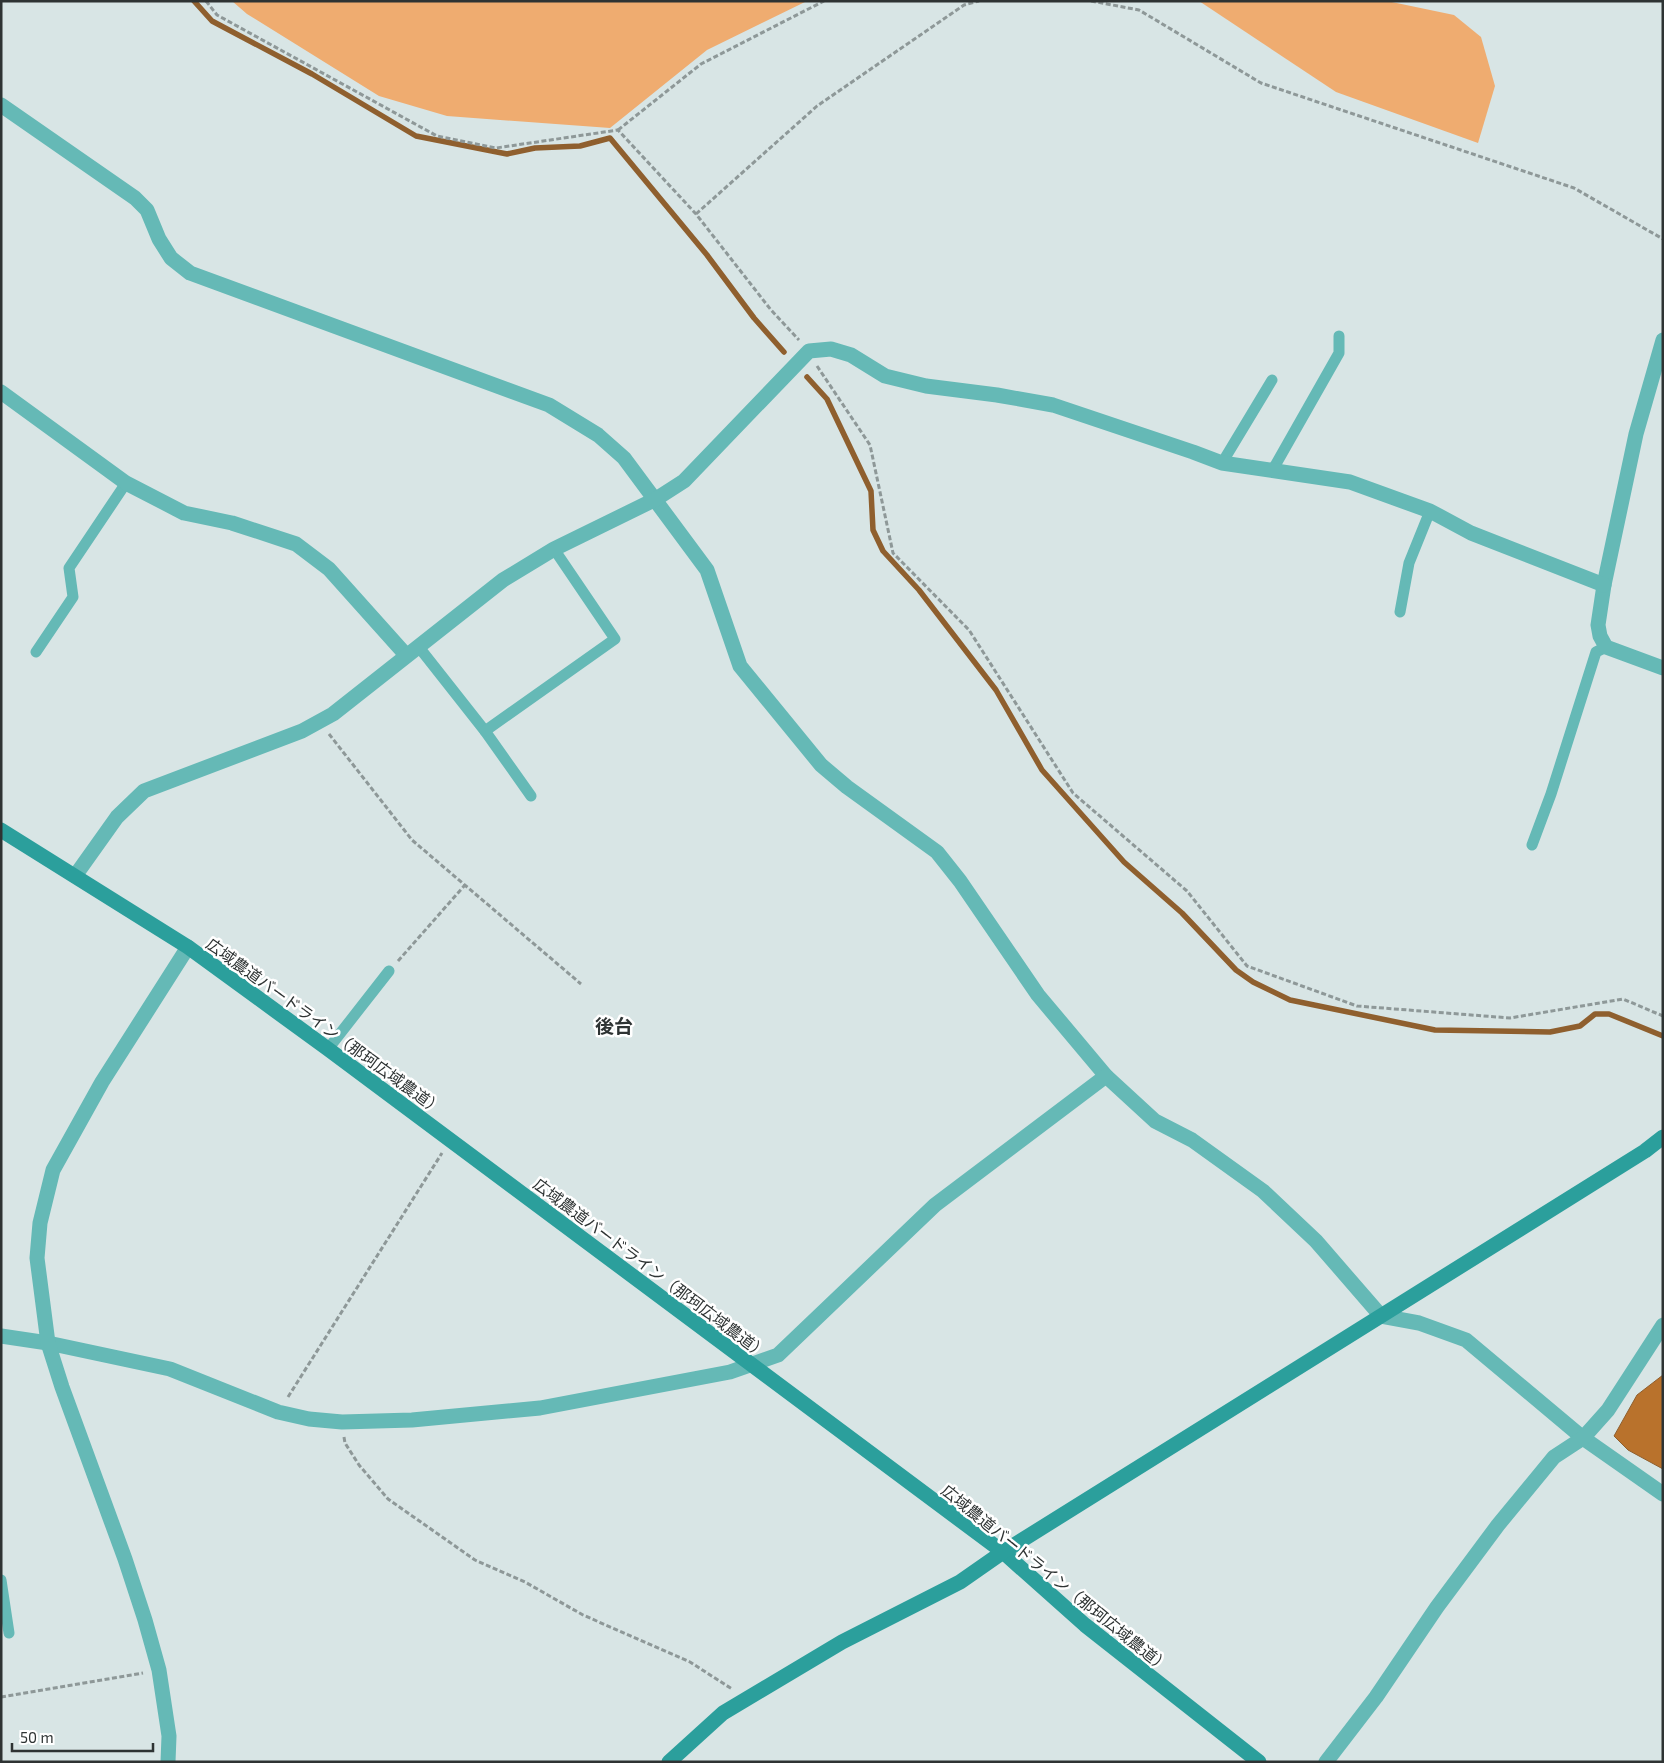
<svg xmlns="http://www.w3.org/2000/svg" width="1664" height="1763" font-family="'Exo 2','Noto Sans JP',sans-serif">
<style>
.green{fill:#efac70}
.water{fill:#b9722c;stroke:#8f5f2e}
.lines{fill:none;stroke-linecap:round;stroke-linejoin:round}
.stream{stroke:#8f5f2e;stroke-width:5.5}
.path{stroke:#8e9898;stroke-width:3;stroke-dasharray:5 2.5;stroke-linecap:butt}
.lane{stroke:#65b9b6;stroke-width:11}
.street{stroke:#65b9b6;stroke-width:15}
.secondary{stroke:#2b9f9c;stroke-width:15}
.labels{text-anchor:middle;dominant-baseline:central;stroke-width:5;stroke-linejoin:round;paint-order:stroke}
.street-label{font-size:16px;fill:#2e3333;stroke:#fff}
.quarter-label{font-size:19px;font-weight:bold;fill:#2e3333;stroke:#fff}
</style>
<rect width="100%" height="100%" fill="#d8e5e5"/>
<g class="green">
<polygon points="232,1 805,1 805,2 707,50 610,128 447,116 379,96 247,14"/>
<polygon points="1199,1 1387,1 1454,15 1481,37 1495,86 1478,143 1336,92"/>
</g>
<polygon class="water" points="1663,1375 1663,1469 1628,1450 1614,1436 1637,1395"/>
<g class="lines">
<g class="stream">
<polyline points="194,1 212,21 312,74 416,136 507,154 535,148 580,146 610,138 707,255 754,318 784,352"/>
<polyline points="807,377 827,399 871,491 873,530 883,551 919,590 996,690 1042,770 1124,862 1182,913 1236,970 1253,982 1290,1000 1435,1030 1550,1032 1580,1026 1595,1014 1609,1014 1663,1036"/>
</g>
<g class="path">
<polyline points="206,1 217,15 437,136 496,148 618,130 696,214 771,310 799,340"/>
<polyline points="1091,1 1139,10 1261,83 1574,188 1663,239"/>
<polyline points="618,130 701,64 824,1"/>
<polyline points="696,214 817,106 964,5 979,1"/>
<polyline points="817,366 870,445 893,553 969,630 1073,793 1187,891 1247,966 1357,1006 1510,1018 1623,999 1663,1016"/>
<polyline points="329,734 412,840 581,984"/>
<polyline points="398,961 465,885"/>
<polyline points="288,1397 442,1153"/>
<polyline points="344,1437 345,1443 359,1465 388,1499 475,1560 525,1582 583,1615 690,1662 732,1689"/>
<polyline points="1,1697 143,1673"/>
</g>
<g class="lane">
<polyline points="1222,463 1272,380"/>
<polyline points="1272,471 1339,353 1339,336"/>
<polyline points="1400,612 1409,563 1430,511"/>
<polyline points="418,646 485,731 531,796"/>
<polyline points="36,652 73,597 69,568 126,483"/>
<polyline points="485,731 615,639 554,549"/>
<polyline points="1532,845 1551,794 1596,652 1606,647"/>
<polyline points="328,1049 389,971"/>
<polyline points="1,1580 9,1633"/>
</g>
<g class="street">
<polyline points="1,105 135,198 147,210 159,239 171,258 190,273 549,405 598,435 624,458 707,570 740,666 821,765 847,787 937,852 960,881 1038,995 1106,1076 1155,1121 1192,1140 1263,1191 1316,1241 1381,1316 1419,1323 1466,1340 1583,1438 1663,1494"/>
<polyline points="1663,340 1636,434 1604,585 1598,625 1600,636 1606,647 1663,668"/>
<polyline points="1,392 126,483 184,513 232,523 296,544 329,569 406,655"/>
<polyline points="75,876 117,817 144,791 302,731 333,714 503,580 554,549 656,499 684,481 809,351 831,349 851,355 885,376 926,386 997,395 1053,405 1193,452 1222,463 1350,482 1430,511 1471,533 1604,585"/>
<polyline points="1,1336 48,1343 170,1369 278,1412 309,1419 342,1422 412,1420 540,1408 730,1372 778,1355 935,1205 1106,1076"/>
<polyline points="168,1762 169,1736 159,1670 145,1620 125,1559 62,1387 48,1343 37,1258 40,1223 53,1170 102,1082 188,947"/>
<polyline points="1326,1762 1376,1697 1437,1607 1498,1525 1554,1457 1583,1438 1608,1410 1663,1325"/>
</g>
<g class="secondary">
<polyline points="1,830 188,947 328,1049 1003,1552 1085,1625 1259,1762"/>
<polyline points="669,1762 723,1713 842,1642 960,1582 1003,1552 1645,1151 1663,1137"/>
</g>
</g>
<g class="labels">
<g class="street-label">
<text transform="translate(325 1026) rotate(36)">広域農道バードライン（那珂広域農道）</text>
<text transform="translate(651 1268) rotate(37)">広域農道バードライン（那珂広域農道）</text>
<text transform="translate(1056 1578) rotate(39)">広域農道バードライン（那珂広域農道）</text>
</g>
<g class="quarter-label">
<text x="614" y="1025">後台</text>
</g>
</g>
<rect width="1664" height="1763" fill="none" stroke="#2e3333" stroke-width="5"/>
<path d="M12 1743v8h141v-8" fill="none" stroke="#2e3333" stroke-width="2.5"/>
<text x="20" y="1743" font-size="15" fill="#2e3333" stroke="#ffffff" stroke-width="4" paint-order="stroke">50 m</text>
</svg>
